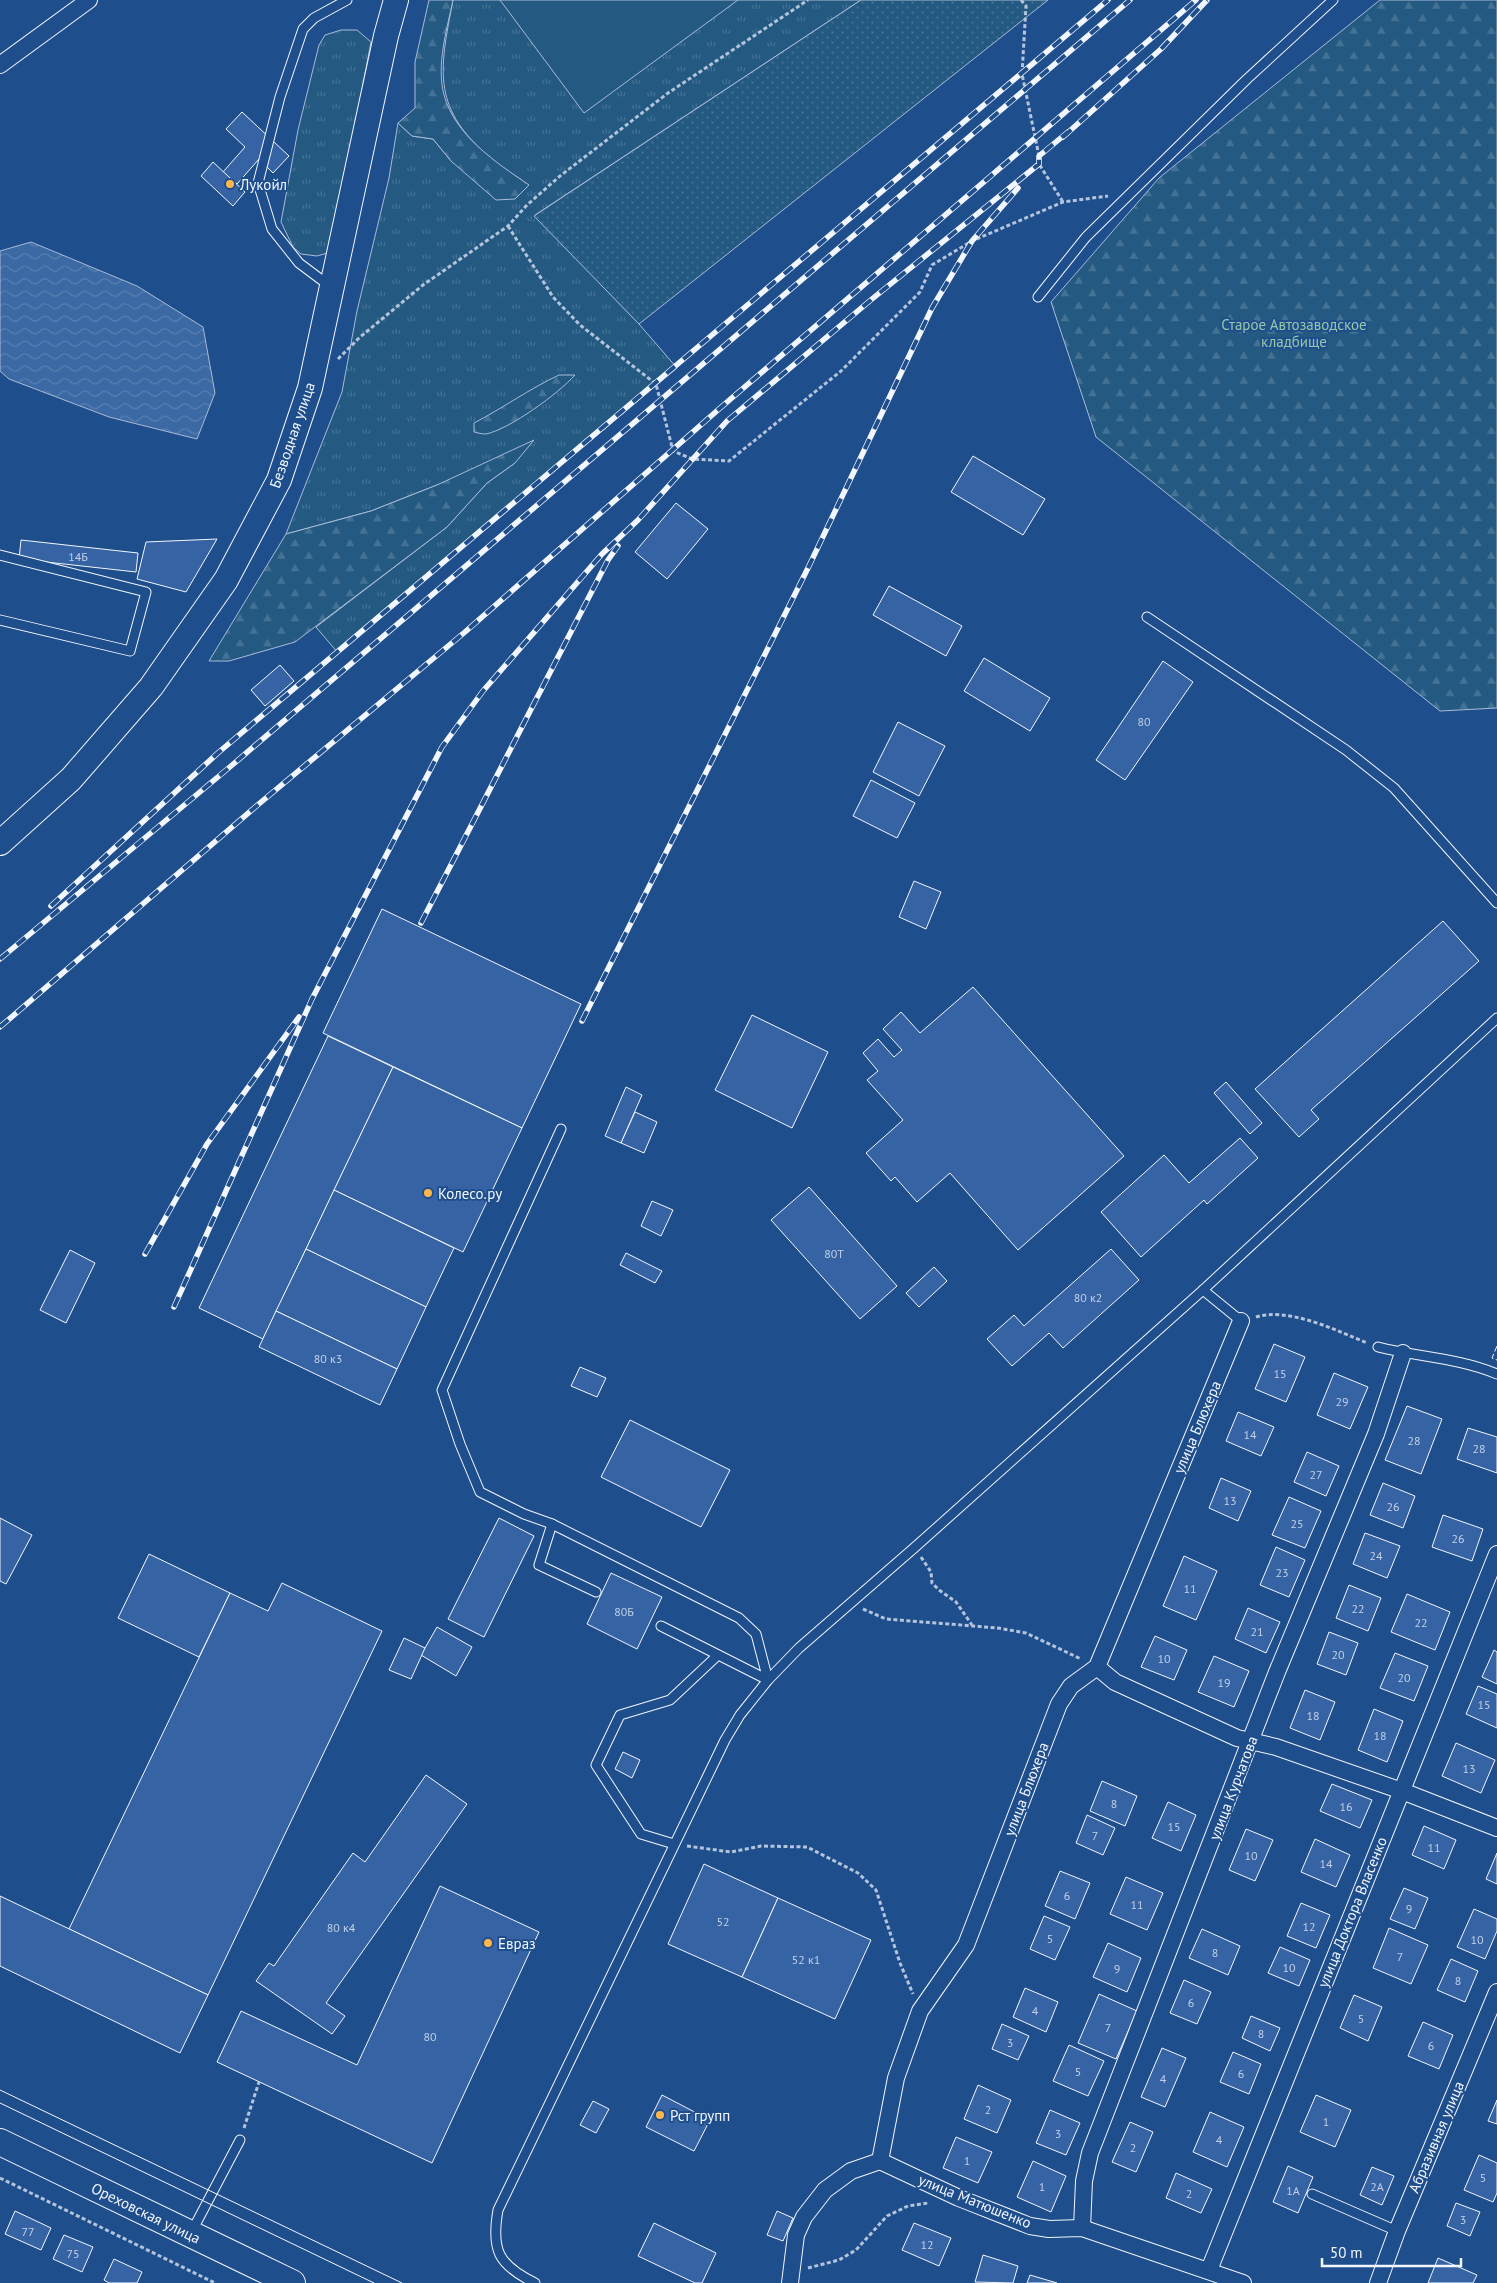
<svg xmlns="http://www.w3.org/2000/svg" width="1497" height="2283" font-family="'PT Sans',sans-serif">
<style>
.grass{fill:url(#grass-tufts);stroke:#a8bbd7}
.forest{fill:url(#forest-firs);stroke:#a8bbd7}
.garden{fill:url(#garden-dots);stroke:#a8bbd7}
.pitch{fill:#245a82;stroke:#a8bbd7}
.water{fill:url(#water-waves);stroke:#a8bbd7}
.building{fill:#3563a3;stroke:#f2f6ff}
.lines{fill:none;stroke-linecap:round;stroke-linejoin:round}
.lane-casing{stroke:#f2f6ff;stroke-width:11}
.street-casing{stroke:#f2f6ff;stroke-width:18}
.secondary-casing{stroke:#f2f6ff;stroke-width:26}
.primary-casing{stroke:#f2f6ff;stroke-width:28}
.path{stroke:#b3c4dc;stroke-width:3;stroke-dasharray:4 2.5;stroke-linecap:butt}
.lane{stroke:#1f4e8c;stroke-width:9}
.street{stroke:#1f4e8c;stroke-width:16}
.secondary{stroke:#1f4e8c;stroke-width:24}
.primary{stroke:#1f4e8c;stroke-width:26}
.tram{stroke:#f2f6ff;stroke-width:1}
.rail-casing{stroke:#f2f6ff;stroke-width:5.5}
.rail{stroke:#1f4e8c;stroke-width:4;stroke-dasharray:11;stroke-linecap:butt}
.fence{stroke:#f2f6ff;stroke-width:1;stroke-dasharray:6 2.5;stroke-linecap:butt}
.poi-dot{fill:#ffb74d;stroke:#1f4e8c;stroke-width:2}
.labels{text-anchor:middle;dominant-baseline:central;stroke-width:4;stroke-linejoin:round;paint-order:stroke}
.number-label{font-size:12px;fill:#c3d1e8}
.poi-label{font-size:15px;fill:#f2f6ff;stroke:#1f4e8c;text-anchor:start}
.park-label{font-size:15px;fill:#97c8a6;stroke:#1f4e8c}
.street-label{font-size:15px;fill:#f2f6ff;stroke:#1f4e8c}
</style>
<defs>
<pattern id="grass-tufts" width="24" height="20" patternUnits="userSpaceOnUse" patternTransform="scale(1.25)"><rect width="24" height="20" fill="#245a82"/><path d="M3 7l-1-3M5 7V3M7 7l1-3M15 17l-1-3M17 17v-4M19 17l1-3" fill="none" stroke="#447295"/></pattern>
<pattern id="forest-firs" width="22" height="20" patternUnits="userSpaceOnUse" patternTransform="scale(1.25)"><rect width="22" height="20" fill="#245a82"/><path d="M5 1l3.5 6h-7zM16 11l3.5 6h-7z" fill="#447295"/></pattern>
<pattern id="garden-dots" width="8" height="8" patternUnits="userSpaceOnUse" patternTransform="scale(1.25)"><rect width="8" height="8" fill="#245a82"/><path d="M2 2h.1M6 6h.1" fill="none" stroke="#447295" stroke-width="1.8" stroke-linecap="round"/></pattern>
<pattern id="water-waves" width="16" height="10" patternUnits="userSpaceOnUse" patternTransform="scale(1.25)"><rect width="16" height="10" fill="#3b69a3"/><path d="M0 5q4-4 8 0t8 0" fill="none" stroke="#587fb1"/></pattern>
</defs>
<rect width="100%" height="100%" fill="#1f4e8c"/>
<g class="grass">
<path d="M453,0H861L535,215L639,324L677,368L338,653L316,627L447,527L487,483L515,463L437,485L371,511L286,534L342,392L357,311L389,178L398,123L412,136L433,139L451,161L528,185C518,176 504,170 494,161C431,109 439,73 453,0Z"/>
<polygon points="341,30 357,30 371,42 331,252 317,256 301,254 293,247 281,222 298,130 319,45 325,35"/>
</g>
<g class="forest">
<path d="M429,0H453C447,29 436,65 444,95C455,135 495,162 529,185L515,199L496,200L451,161L433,139L412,136L398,123L415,108V62Z"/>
<polygon points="1380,0 1497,0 1497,708 1440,711 1096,437 1051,302 1159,178"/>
<path d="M559,375H575C559,393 510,429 486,434C482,434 478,433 474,432V423C503,408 529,389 559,375Z"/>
<polygon points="534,440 515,463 487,483 447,527 295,642 229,661 209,661 286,534 371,511 437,485"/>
</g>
<polygon class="garden" points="861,0 1048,0 639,324 534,216"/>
<polygon class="pitch" points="500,0 738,0 584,113"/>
<polygon class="water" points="31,242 137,286 203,327 215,393 197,439 109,417 9,379 0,371 0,251"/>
<g class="building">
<polygon points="242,112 289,156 273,173 259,159 237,184 223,172 245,147 226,129"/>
<polygon points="213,162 245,192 233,206 201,176"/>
<polygon points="973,456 1045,499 1023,535 951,492"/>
<polygon points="676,503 708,529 667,579 635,552"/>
<polygon points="217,539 186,592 137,579 146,542"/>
<polygon points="21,540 138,553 136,572 19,559"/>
<polygon points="889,586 962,626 946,656 873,615"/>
<polygon points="984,658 1050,698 1030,731 964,691"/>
<polygon points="1163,661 1193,682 1125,780 1096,760"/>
<polygon points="280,665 294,681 265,706 251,690"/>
<polygon points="898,722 945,746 919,796 873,772"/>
<polygon points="871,780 915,803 897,838 853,816"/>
<polygon points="914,881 941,892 926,929 899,917"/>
<polygon points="382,909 581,1004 522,1128 323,1033"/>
<polygon points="1443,921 1479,961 1311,1110 1319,1119 1299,1137 1255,1089"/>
<polygon points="973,987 1124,1156 1018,1250 950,1173 917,1202 895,1177 891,1181 866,1153 903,1120 867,1080 878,1071 863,1053 878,1039 894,1057 902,1050 883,1029 901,1012 920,1033"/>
<polygon points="752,1015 828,1052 792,1128 715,1090"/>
<polygon points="328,1036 393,1067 263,1339 199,1308"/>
<polygon points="393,1067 522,1128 463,1252 334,1190"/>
<polygon points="1226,1082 1262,1123 1250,1134 1214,1093"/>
<polygon points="626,1087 642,1095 621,1143 605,1136"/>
<polygon points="635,1112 657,1122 644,1153 621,1143"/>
<polygon points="1240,1138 1258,1158 1207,1204 1204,1200 1141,1257 1101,1212 1164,1155 1189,1183"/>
<polygon points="809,1187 897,1286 860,1319 771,1220"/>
<polygon points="334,1190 454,1248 426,1307 306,1249"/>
<polygon points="652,1201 673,1210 661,1236 641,1226"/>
<polygon points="306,1249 426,1307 397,1369 276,1311"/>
<polygon points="1111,1249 1139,1280 1063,1348 1049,1333 1012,1366 987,1339 1014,1315 1024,1326"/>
<polygon points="70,1250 95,1263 66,1323 40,1310"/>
<polygon points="626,1253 662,1271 655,1283 620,1265"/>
<polygon points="934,1267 947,1281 919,1307 906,1293"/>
<polygon points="276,1311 397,1369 380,1405 259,1347"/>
<polygon points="1274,1344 1305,1357 1286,1402 1255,1389"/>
<polygon points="580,1367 606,1378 597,1397 571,1386"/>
<polygon points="1334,1373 1368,1387 1350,1429 1317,1415"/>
<polygon points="1407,1406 1442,1419 1421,1474 1385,1460"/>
<polygon points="1238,1412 1274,1427 1261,1456 1226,1441"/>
<polygon points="630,1420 730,1470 701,1527 601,1477"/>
<polygon points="1468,1428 1497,1437 1497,1473 1457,1459"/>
<polygon points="1307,1452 1339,1466 1326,1496 1294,1482"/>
<polygon points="1221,1478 1251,1491 1238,1521 1209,1508"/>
<polygon points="1383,1483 1415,1496 1403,1528 1370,1515"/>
<polygon points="1289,1497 1321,1511 1305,1548 1272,1535"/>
<polygon points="1443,1515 1483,1529 1472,1561 1432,1547"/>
<polygon points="0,1518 32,1535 6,1584 0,1581"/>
<polygon points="499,1518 534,1536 484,1637 448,1619"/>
<polygon points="1365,1533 1400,1546 1387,1578 1353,1564"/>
<polygon points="1276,1547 1305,1560 1289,1597 1260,1585"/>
<polygon points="149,1554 230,1593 199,1657 118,1618"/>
<polygon points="1184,1556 1217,1571 1196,1620 1163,1606"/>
<polygon points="611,1573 662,1597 637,1649 587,1624"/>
<polygon points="282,1583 382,1631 208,1995 69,1929 230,1593 268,1611"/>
<polygon points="1349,1585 1381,1598 1368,1631 1336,1618"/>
<polygon points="1407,1594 1450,1612 1435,1650 1391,1632"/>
<polygon points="1248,1608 1280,1622 1266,1653 1235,1639"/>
<polygon points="437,1627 472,1647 456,1676 421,1655"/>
<polygon points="1329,1632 1358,1643 1346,1675 1317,1664"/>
<polygon points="1155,1636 1187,1650 1174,1680 1141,1667"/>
<polygon points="404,1638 425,1648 411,1679 389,1670"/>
<polygon points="1494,1650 1497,1652 1497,1684 1482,1677"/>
<polygon points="1395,1653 1428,1666 1414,1701 1380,1688"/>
<polygon points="1214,1656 1249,1671 1234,1707 1198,1692"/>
<polygon points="1478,1686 1497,1694 1497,1728 1466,1714"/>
<polygon points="1305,1690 1335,1702 1320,1740 1290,1728"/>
<polygon points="1374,1709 1403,1721 1387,1762 1358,1750"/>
<polygon points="1456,1743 1495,1760 1481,1793 1442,1776"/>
<polygon points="623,1752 640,1760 632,1778 615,1769"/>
<polygon points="426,1775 467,1804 326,2003 345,2016 332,2034 256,1981 269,1963 274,1966 353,1853 365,1862"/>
<polygon points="1102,1781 1137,1796 1125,1826 1090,1811"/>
<polygon points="1332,1784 1372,1800 1360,1828 1320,1811"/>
<polygon points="1168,1802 1196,1815 1181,1851 1152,1838"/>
<polygon points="1087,1815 1115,1828 1103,1855 1076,1843"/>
<polygon points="1424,1826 1456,1840 1444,1869 1412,1855"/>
<polygon points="1246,1829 1273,1840 1255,1881 1229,1870"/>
<polygon points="1315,1839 1350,1855 1336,1887 1301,1872"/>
<polygon points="1497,1853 1497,1884 1486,1879"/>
<polygon points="704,1864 778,1898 742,1977 668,1944"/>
<polygon points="1060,1871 1090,1883 1075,1919 1045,1906"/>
<polygon points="1126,1877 1163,1893 1147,1930 1110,1914"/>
<polygon points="440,1886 539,1932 432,2163 217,2062 241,2011 357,2065"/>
<polygon points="1404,1888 1428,1898 1415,1929 1390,1919"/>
<polygon points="0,1896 208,1995 180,2053 0,1966"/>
<polygon points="778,1898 871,1940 835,2019 742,1977"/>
<polygon points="1301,1903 1330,1915 1316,1948 1287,1936"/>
<polygon points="1474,1909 1497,1919 1497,1931 1485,1959 1457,1947"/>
<polygon points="1044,1916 1070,1927 1055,1960 1030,1949"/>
<polygon points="1389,1928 1428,1945 1411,1984 1373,1968"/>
<polygon points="1202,1929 1240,1946 1228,1975 1189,1958"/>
<polygon points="1108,1943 1141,1958 1127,1992 1093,1977"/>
<polygon points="1280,1947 1310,1960 1299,1986 1268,1973"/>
<polygon points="1451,1959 1478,1971 1465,2002 1437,1990"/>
<polygon points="1184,1980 1211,1992 1197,2024 1170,2013"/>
<polygon points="1025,1988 1058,2002 1046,2032 1013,2017"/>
<polygon points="1099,1994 1137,2011 1116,2059 1078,2043"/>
<polygon points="1354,1995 1382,2007 1368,2041 1340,2028"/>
<polygon points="1251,2016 1280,2028 1270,2051 1242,2038"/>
<polygon points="1423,2022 1453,2035 1439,2069 1408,2056"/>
<polygon points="1002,2024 1029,2036 1018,2060 992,2049"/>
<polygon points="1069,2045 1104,2061 1088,2096 1053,2081"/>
<polygon points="1162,2048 1186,2058 1165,2107 1141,2097"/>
<polygon points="1233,2052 1261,2064 1249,2094 1220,2082"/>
<polygon points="978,2085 1011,2100 997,2133 964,2119"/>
<polygon points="662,2095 710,2120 694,2151 646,2127"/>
<polygon points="1316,2095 1351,2110 1335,2147 1300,2132"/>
<polygon points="1497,2100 1497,2124 1488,2121"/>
<polygon points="593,2101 609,2109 596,2133 580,2125"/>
<polygon points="1050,2110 1080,2123 1066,2155 1036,2143"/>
<polygon points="1210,2112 1244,2127 1227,2167 1193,2152"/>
<polygon points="1130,2122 1153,2132 1136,2172 1112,2162"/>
<polygon points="956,2137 992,2152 978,2183 943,2168"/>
<polygon points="1479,2155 1497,2163 1497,2193 1493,2202 1464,2190"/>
<polygon points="1033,2161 1066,2176 1051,2212 1017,2197"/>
<polygon points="1288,2166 1313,2177 1298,2213 1273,2202"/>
<polygon points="1372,2167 1394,2176 1382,2205 1360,2195"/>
<polygon points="1176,2173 1212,2189 1201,2213 1166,2198"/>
<polygon points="1456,2203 1480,2212 1470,2236 1447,2226"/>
<polygon points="15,2211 51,2228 41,2250 5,2234"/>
<polygon points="777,2211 793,2218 783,2241 767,2235"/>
<polygon points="654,2223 716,2253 702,2283 695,2283 638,2256"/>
<polygon points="914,2223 951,2238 939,2266 902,2250"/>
<polygon points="64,2235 93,2247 82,2272 53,2259"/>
<polygon points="983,2255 1018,2266 1013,2283 975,2282"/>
<polygon points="1438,2258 1477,2275 1473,2283 1428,2283"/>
<polygon points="114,2259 142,2272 137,2283 109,2283 104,2280"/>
<polygon points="1030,2275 1057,2283 1027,2283"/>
</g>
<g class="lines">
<defs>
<g id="lane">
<polyline points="331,287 299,263 272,229 258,183 280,97 303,29 314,18 347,0"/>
<polyline points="1038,297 1086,237 1247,79 1333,0"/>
<polyline points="0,555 146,592 130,651 0,620"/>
<polyline points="1147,617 1346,750 1394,788 1497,903"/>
<polyline points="561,1129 442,1390 460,1444 480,1492 524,1514 552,1524 739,1618 756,1634 768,1680 661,1626"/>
<polyline points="1203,1290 1241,1321"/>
<path d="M1378,1347C1418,1357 1459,1358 1497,1374"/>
<polyline points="552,1524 539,1565 596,1592"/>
<polyline points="674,1844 641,1834 596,1765 620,1715 670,1700 718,1655"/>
<polyline points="1312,2194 1397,2231"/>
<polyline points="192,2231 240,2140"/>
<path d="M535,2283C498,2265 491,2250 498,2210L725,1740L740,1715L768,1680L799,1648L914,1548L1203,1290L1497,1018"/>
</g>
<g id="street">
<polyline points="0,65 89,0"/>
<polyline points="1097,1667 1115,1682 1237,1738 1276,1747 1402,1791 1497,1828"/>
<polyline points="880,2161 959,2198 1030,2226 1049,2229 1082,2228 1243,2283"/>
<polyline points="1082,2228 1084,2181 1090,2153 1277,1672 1376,1434 1403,1353"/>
<polyline points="1209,2270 1497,1554"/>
<polyline points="790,2283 796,2235 804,2217 825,2190 851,2171 880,2161 896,2078 920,2011 966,1945 1059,1704 1071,1686 1097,1667 1241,1321"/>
<polyline points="1378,2283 1397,2231 1497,1992"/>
</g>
<polyline id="secondary" points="0,843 71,779 151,687 226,580 279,480 310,388 386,36 396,0"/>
<polyline id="primary" points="0,2142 292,2283"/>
</defs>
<use href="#lane" class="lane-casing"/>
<use href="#street" class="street-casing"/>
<use href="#secondary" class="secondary-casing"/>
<use href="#primary" class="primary-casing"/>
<g class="path">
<polyline points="1021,0 1026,6 1022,74 1039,156 1039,164 1063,202"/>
<polyline points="508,226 553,297 580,325 656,384 673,451 692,459 729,461 841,371 920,292 932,265 972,241 1063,202 1108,196"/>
<polyline points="338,359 359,338 423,285 508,226 527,205 560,176 668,93 808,0"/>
<path d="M1256,1317C1288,1307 1336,1330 1367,1343"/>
<polyline points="921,1557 931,1572 932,1583 939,1590 956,1602 972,1625"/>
<polyline points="863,1609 886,1619 998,1628 1026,1633 1081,1659"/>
<polyline points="687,1846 731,1852 761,1846 807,1847 858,1873 876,1890 900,1963 913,1994"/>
<polyline points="244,2128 259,2082"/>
<polyline points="0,2178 215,2283"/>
<polyline points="808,2268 839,2260 856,2250 887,2216 908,2206 928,2203"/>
</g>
<use href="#lane" class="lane"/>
<use href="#street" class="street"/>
<use href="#secondary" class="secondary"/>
<use href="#primary" class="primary"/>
<g class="tram">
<polyline points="0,2090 402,2283"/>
<polyline points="0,2103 374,2283"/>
</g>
<defs>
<g id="rail">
<polyline points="1063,137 1161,49 1207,0"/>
<polyline points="51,906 219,752 1108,0"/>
<polyline points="421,923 608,560 618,546"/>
<polyline points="0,959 231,766 1130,0"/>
<polyline points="582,1021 808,568 932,308 972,241 1018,188"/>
<polyline points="0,1027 260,803 465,632 719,409 1196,0"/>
<polyline points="145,1254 207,1144 299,1017"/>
<polyline points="174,1307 312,999 442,747 483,691 602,554 638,520 727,421 872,299 1039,164 1039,156 1068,132"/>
</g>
</defs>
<use href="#rail" class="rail-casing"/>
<use href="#rail" class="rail"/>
<polyline class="fence" points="1497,1346 1492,1358 1497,1360"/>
</g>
<g class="poi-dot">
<circle cx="230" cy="184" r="5"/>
<circle cx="428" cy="1193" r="5"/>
<circle cx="488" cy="1943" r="5"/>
<circle cx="660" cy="2115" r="5"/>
</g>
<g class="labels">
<g class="number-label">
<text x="78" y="556">14Б</text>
<text x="1144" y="721">80</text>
<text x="834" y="1253">80Т</text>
<text x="1088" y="1297">80 к2</text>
<text x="328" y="1358">80 к3</text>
<text x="1280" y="1373">15</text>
<text x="1342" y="1401">29</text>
<text x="1250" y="1434">14</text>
<text x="1414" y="1440">28</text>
<text x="1479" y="1448">28</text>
<text x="1316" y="1474">27</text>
<text x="1230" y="1500">13</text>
<text x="1393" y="1506">26</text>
<text x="1297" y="1523">25</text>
<text x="1458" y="1538">26</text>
<text x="1376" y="1555">24</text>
<text x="1282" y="1572">23</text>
<text x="1190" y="1588">11</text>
<text x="1358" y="1608">22</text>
<text x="624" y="1611">80Б</text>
<text x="1421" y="1622">22</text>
<text x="1257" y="1631">21</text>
<text x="1338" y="1654">20</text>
<text x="1164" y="1658">10</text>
<text x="1404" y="1677">20</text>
<text x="1224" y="1682">19</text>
<text x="1484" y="1704">15</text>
<text x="1313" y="1715">18</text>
<text x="1380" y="1735">18</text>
<text x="1469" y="1768">13</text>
<text x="1114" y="1803">8</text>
<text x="1346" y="1806">16</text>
<text x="1174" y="1826">15</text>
<text x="1095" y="1835">7</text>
<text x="1434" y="1847">11</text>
<text x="1251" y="1855">10</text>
<text x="1326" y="1863">14</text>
<text x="1067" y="1895">6</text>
<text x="1137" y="1904">11</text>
<text x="1409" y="1908">9</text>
<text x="723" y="1921">52</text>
<text x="1309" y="1926">12</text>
<text x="341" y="1927">80 к4</text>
<text x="1050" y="1938">5</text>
<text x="1477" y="1939">10</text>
<text x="1215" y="1952">8</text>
<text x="1400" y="1956">7</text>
<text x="806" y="1959">52 к1</text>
<text x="1289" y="1967">10</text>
<text x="1117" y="1968">9</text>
<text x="1458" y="1980">8</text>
<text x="1191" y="2002">6</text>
<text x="1035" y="2010">4</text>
<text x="1361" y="2018">5</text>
<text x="1108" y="2027">7</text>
<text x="1261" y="2033">8</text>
<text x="430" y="2036">80</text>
<text x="1010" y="2042">3</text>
<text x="1431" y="2045">6</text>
<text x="1078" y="2071">5</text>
<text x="1241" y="2073">6</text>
<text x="1163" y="2078">4</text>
<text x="988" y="2109">2</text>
<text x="1326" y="2121">1</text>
<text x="1058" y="2133">3</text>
<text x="1219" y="2139">4</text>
<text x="1133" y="2147">2</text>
<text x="967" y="2160">1</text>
<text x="1483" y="2177">5</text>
<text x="1042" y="2186">1</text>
<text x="1377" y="2186">2А</text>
<text x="1293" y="2190">1А</text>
<text x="1189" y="2193">2</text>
<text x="1463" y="2219">3</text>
<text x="28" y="2231">77</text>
<text x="927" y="2244">12</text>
<text x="73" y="2253">75</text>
</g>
<g class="poi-label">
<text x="240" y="184">Лукойл</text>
<text x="438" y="1193">Колесо.ру</text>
<text x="498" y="1943">Евраз</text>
<text x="670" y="2115">Рст групп</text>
</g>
<g class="park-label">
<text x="1294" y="324">Старое Автозаводское<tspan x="1294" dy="17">кладбище</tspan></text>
</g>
<g class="street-label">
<text transform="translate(292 435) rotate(-71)">Безводная улица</text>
<text transform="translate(1197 1427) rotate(-67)">улица Блюхера</text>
<text transform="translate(1233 1788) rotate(-69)">улица Курчатова</text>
<text transform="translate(1026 1789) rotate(-69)">улица Блюхера</text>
<text transform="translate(1352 1912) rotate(-68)">улица Доктора Власенко</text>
<text transform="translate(1436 2137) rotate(-67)">Абразивная улица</text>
<text transform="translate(975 2201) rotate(22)">улица Матюшенко</text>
<text transform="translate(146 2213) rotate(26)">Ореховская улица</text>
</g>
</g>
<path d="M1322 2258v8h139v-8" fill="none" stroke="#f2f6ff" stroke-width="2.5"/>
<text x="1330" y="2258" font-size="15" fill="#f2f6ff" stroke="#1f4e8c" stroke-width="4" paint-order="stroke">50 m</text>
</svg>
